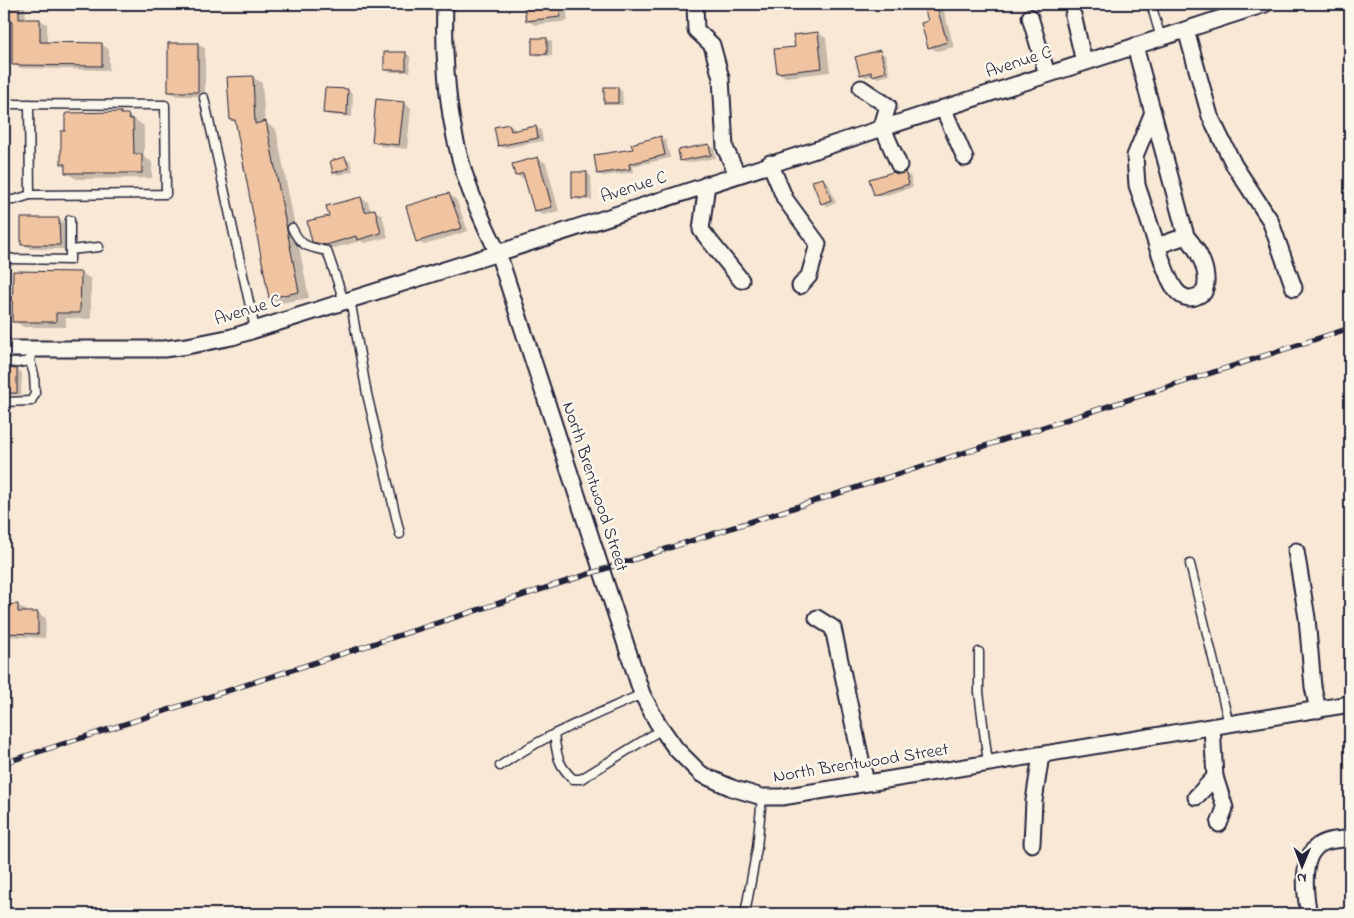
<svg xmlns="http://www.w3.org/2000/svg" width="1354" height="918" font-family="'Indie Flower',sans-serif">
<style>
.shadow{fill:#0003}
.building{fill:#f0c4a0;stroke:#22223b}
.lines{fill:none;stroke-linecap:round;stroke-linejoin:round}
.lane-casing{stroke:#22223b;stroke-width:11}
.street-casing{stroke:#22223b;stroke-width:19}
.lane{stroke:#fbf7ec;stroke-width:8}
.street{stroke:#fbf7ec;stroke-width:15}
.rail-casing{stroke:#22223b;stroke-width:5.5}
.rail{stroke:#fbf7ec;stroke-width:4;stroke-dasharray:11;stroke-linecap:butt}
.labels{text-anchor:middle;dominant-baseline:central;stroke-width:5;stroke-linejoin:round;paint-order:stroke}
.street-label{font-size:18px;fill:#22223b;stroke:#fbf7ec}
</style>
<rect width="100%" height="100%" fill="#f8e8d5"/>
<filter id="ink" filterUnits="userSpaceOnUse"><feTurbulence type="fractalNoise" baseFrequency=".02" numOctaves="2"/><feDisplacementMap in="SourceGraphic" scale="10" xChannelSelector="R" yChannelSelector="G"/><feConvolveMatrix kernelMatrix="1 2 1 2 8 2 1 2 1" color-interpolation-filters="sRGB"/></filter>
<g filter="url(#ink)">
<g class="shadow">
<polygon points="6,4 25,4 26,20 40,20 47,24 47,44 102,45 109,49 109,70 20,68 13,64 13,24 5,20"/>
<polygon points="515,4 566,4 568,21 535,25 527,21 526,8"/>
<polygon points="924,4 942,4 954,47 937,51 929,47 930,22"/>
<polygon points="818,33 826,38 830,72 786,77 778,73 796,48"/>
<polygon points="547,39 552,42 552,56 538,56 533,53"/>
<polygon points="197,44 205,48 205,96 177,96 169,92"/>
<polygon points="880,52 885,55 890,75 878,78 873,75 866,77 861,75"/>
<polygon points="405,53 410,56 410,72 390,72 385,69"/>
<polygon points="252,77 262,83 265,123 276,129 309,298 280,303 270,297 237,123 231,120"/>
<polygon points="617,88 622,91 623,105 610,105 605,102"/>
<polygon points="348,91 353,94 352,117 329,115 324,113"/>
<polygon points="404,103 411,108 407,149 381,146 373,141"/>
<polygon points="123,115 128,115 144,126 144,157 152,162 152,178 77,179 66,173 66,165 63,163"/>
<polygon points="509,125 514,128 515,132 536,127 541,130 543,141 504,148 499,146"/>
<polygon points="661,138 666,141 670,158 633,166 634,172 603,176 598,174 634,151"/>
<polygon points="709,145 714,148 716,158 686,163 681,160"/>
<polygon points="345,158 350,161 353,171 339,175 334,172"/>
<polygon points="538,158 546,163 559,211 543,215 535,211 526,179 524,179 516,175"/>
<polygon points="586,173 591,176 592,200 579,200 574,198"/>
<polygon points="905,173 910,176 913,187 880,197 875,194 898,176"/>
<polygon points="823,179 828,182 836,203 827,206 822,203"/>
<polygon points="449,195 456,199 468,231 424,245 417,241"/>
<polygon points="361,198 368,202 371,212 375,211 382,215 388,237 365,243 361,241 334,248 320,245 313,241 330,217"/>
<polygon points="59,219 67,224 67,249 31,249 23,244 23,220"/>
<polygon points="81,273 91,279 91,319 66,318 66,327 24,327 14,321"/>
<polygon points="4,369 17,370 22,373 21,395 4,395"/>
<polygon points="4,433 6,434 6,471 4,471"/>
<polygon points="4,606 18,606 26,610 26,613 38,613 46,618 45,638 4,636"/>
</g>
<g class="building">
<polygon points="5,4 19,4 19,19 40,19 40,42 102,43 102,66 12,65 12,21 4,20"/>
<polygon points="524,4 559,4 560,17 526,21"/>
<polygon points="923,4 936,4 947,42 928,48 921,23 928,21"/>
<polygon points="818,32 822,68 777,73 774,49 795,47 793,35"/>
<rect x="532" y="38" width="15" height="16"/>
<rect x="168" y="43" width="30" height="49"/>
<polygon points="880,50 886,72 872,76 871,72 860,75 855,57"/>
<rect x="384" y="52" width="22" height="18"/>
<polygon points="253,76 255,124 266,121 299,292 269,298 235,120 230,120 227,77"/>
<rect x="604" y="87" width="14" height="16"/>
<polygon points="325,88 348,89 347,115 323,113"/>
<polygon points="376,99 404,102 399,145 372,142"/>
<polygon points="121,112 121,114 128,114 129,119 133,119 134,154 142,154 142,173 65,173 65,164 61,164 61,131 65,131 65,114 67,113"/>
<polygon points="509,124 511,131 536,126 538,138 498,146 494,127"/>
<polygon points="661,136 665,155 629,164 630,169 597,174 594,155 633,149 631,144"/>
<polygon points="709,144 711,155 680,161 678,150"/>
<polygon points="345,157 349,168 333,173 330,161"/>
<polygon points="538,157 552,207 534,211 523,173 515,176 512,164"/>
<rect x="572" y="172" width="15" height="26"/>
<polygon points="893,172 898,174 905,172 909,184 874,195 869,179"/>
<polygon points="823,178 831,200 821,204 812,181"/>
<polygon points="449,193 462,228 416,242 406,206"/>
<polygon points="361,197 365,212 375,209 381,233 357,240 356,236 326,245 312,242 307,221 329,216 326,206"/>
<polygon points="21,218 59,218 60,245 21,245"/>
<polygon points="13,271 81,272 80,313 56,313 56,322 12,322"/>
<polygon points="4,368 17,369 17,393 4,393"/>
<polygon points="18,604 18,612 38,612 38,634 4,633 4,605"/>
</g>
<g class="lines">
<defs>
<g id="lane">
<polyline points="1151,4 1161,38"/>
<polyline points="204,98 255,329"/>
<polyline points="4,104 165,105 166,194 30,195 14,200 4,200"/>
<polyline points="29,104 30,195"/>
<path d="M292,228C301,247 308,247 327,251L344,301"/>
<polyline points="70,250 99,247"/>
<polyline points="4,256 13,259 70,260 70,220"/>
<polyline points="350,299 367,394 400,534"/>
<polyline points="4,324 5,349"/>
<polyline points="4,362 17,363 30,361"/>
<polyline points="4,402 31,401 35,394 34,374 30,361 32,349"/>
<polyline points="1190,564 1229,724"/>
<polyline points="979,652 979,692 988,763"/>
<path d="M554,734C557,755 557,764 573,779H581L662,729"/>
<path d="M500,766C544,735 594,716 642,694"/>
<polyline points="745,914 757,848 762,797"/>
</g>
<g id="street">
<path d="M445,4C443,65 448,131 470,190C478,211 488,232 498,253L642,694L657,722L676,749L701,774L732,788L762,797H782L1350,704"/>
<polyline points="695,4 696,30 712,45 721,78 725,148 737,174"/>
<polyline points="1073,15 1084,62"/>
<polyline points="1030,17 1047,74"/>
<polyline points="1186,30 1210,116 1234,165 1270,220 1294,288"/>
<polyline points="1135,46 1186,236 1157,246 1137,185 1135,156 1153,112"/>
<polyline points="861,88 888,106 882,126 899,165"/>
<polyline points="943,108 965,158"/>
<polyline points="770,163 785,199 818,244 809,276 800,286"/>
<polyline points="707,184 701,230 741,280"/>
<path d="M1157,246C1165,265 1174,315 1204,292C1211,274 1199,250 1186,236"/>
<polyline points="4,349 164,349 187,346 232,337 498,253 1265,4"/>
<polyline points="1296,551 1307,618 1313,687 1318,710"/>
<polyline points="817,618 833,628 866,783"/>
<polyline points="1215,777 1225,808 1219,824"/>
<polyline points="1196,797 1215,777 1212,727"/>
<polyline points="1032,844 1034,801 1041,755"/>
<path d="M1309,914C1305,894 1299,853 1323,843C1330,839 1342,840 1350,838"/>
</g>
</defs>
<use href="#lane" class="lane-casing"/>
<use href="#street" class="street-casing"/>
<use href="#lane" class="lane"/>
<use href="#street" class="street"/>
<defs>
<polyline id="rail" points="4,763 1350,328"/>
</defs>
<use href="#rail" class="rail-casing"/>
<use href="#rail" class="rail"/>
</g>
</g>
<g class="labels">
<g class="street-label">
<text transform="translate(1019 63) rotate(-18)">Avenue C</text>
<text transform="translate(634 188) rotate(-18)">Avenue C</text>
<text transform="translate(248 311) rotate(-17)">Avenue C</text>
<text transform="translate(594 487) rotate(72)">North Brentwood Street</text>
<text transform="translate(861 764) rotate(-9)">North Brentwood Street</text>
</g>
</g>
<rect width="1354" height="918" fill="none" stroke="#fbf7ec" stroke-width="20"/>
<rect x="10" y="10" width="1334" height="898" fill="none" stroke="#22223b" stroke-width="2" filter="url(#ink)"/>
<g transform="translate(1302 866) rotate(181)" stroke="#fbf7ec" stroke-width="4" paint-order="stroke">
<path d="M0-4L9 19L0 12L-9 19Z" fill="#22223b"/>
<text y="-8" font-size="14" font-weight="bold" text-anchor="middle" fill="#22223b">N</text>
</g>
</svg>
